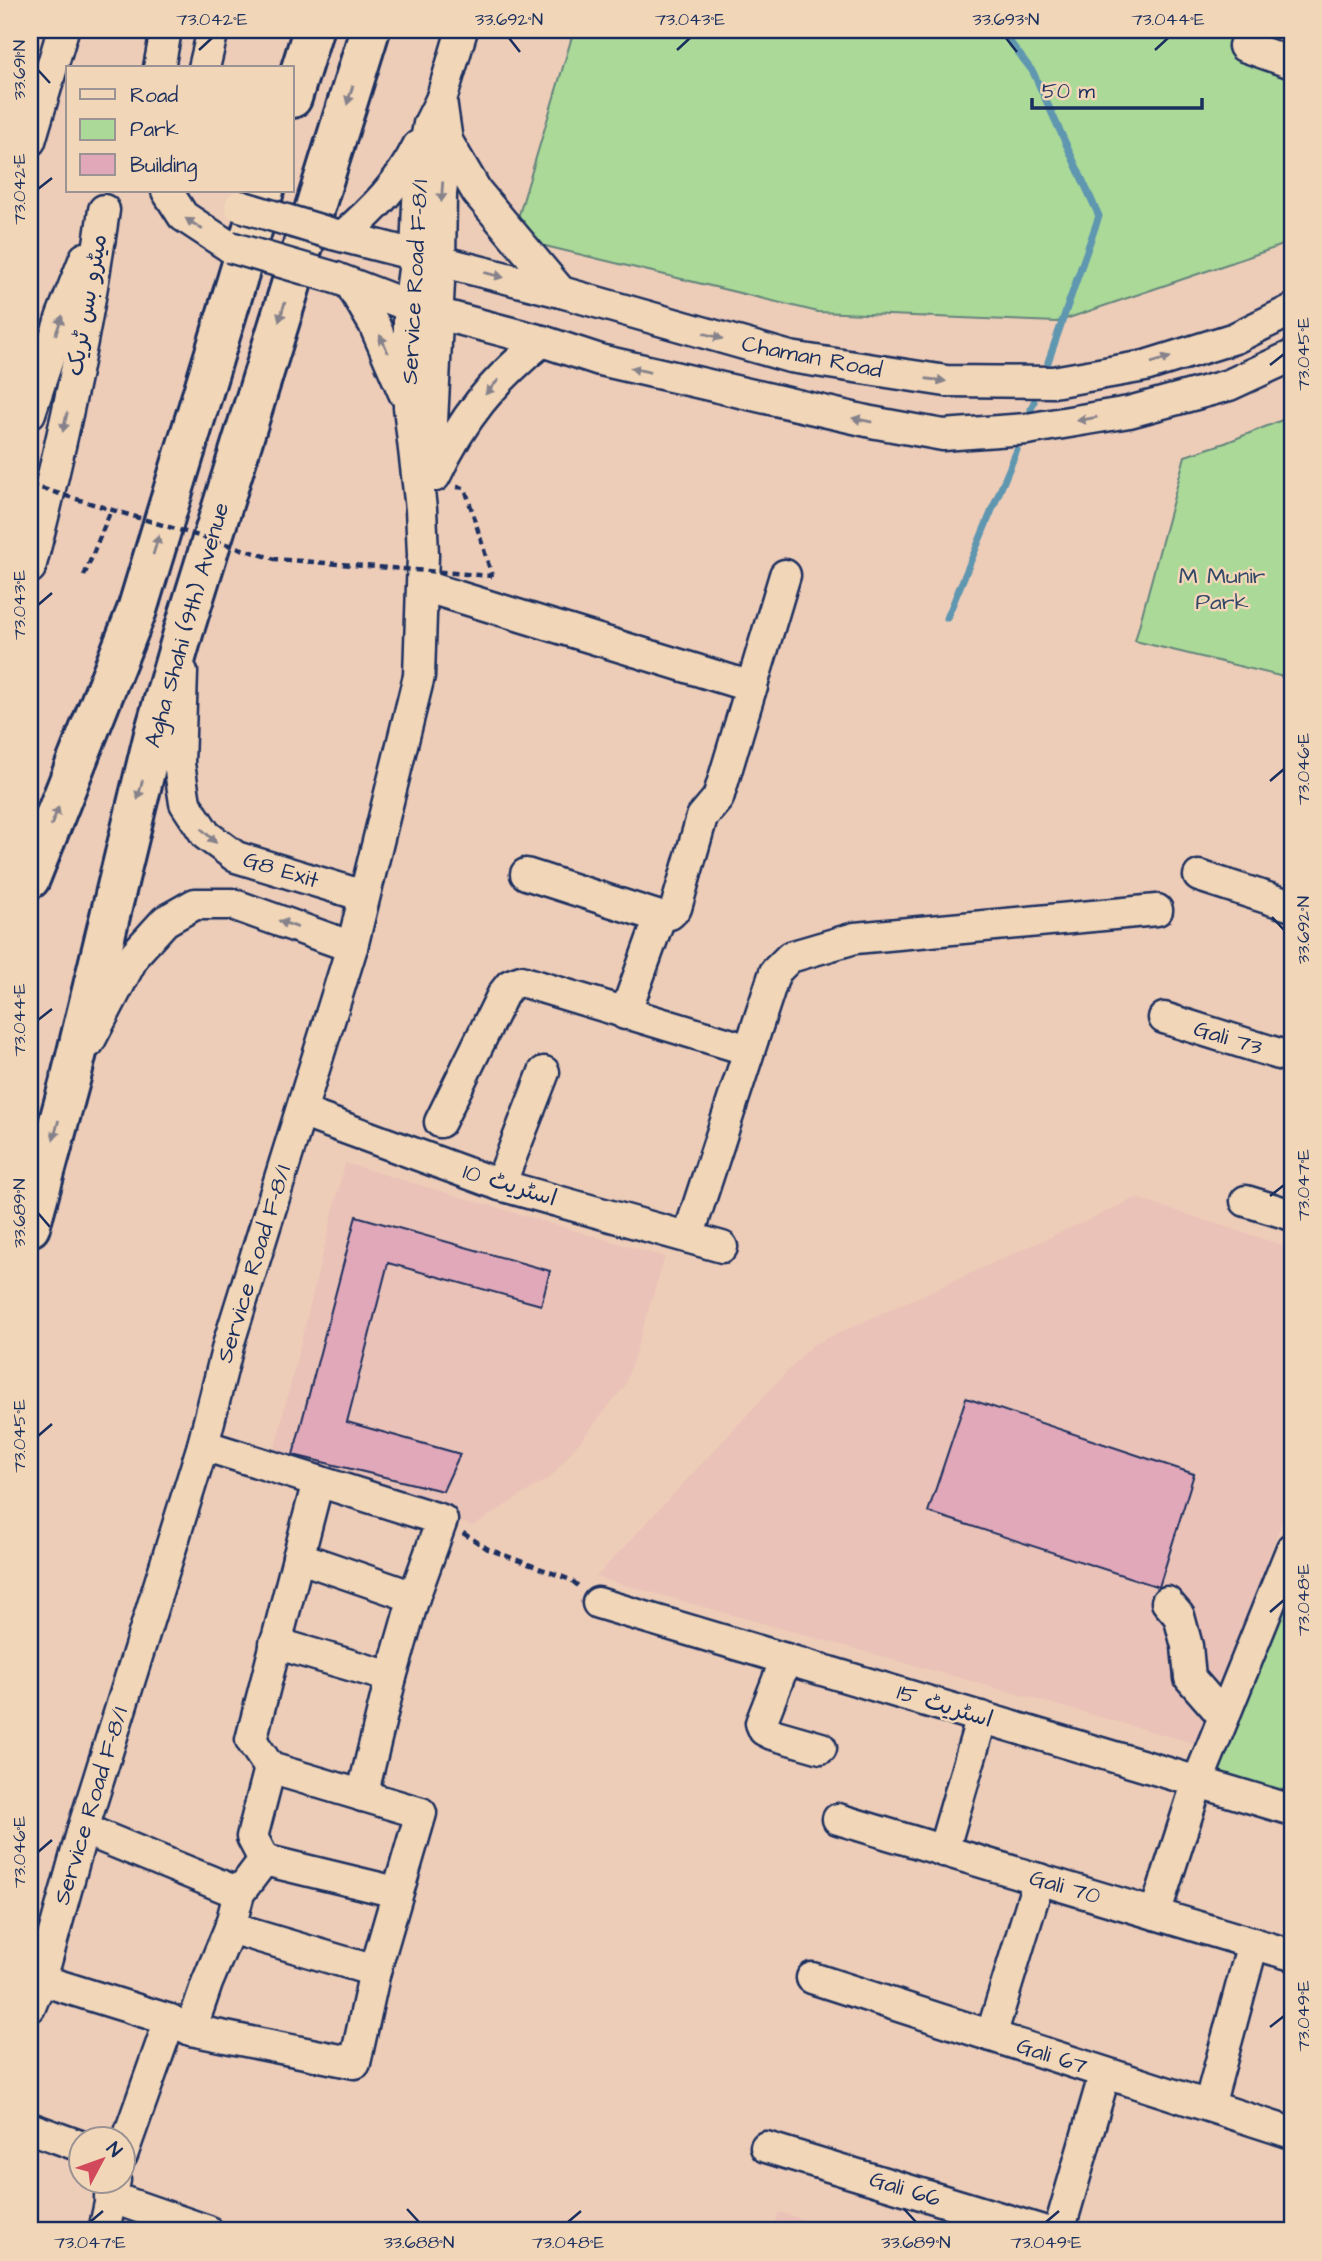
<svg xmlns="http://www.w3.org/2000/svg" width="1322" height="2261" font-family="'Architects Daughter','Playpen Sans Arabic',sans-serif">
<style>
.built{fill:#eac2b8}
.green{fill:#abd998;stroke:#63847b;stroke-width:2}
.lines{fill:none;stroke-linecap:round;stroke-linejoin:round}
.stream{stroke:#5e96b0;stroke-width:7}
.building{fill:#e1a8b9;stroke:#1b2f5e;stroke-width:2}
.minor-casing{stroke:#1b2f5e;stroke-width:35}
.major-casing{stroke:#1b2f5e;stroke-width:44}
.path{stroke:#1b2f5e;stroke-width:4.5;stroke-dasharray:7 5;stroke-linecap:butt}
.minor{stroke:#f1d6b8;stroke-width:30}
.major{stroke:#f1d6b8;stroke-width:38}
.minor-bridge-casing{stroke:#1b2f5e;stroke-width:35;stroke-linecap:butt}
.path-bridge{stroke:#1b2f5e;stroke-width:4.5;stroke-dasharray:7 5;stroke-linecap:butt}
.minor-bridge{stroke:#f1d6b8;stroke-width:30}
.oneway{fill:#86828b}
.ticks{fill:none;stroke:#1b2f5e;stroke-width:2.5}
.labels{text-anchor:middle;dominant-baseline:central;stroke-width:5;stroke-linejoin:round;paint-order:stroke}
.street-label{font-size:23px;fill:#1b2f5e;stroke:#f1d6b8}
.park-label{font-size:23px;fill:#314867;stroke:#f1d6b8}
.neatline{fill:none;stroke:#1b2f5e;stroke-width:2.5}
.ticks-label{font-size:18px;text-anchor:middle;fill:#1b2f5e}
</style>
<rect width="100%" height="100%" fill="#eecdb8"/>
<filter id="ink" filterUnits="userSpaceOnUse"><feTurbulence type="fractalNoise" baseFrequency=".0143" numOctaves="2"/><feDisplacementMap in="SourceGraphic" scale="14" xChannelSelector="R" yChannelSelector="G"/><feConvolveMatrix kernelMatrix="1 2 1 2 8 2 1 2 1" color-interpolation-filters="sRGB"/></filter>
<g filter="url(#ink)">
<g class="built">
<polygon points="345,1163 665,1257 625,1386 552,1476 473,1526 272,1459"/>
<polygon points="1136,1198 1292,1248 1292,1493 1200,1745 596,1577 812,1345"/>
<polygon points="779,2212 842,2231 772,2231"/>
</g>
<g class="green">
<polygon points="574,30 1248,30 1244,47 1292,64 1292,242 1057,322 818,312 512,238"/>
<polygon points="1292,416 1292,679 1135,641 1185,456 1225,443"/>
<polygon points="1292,1564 1292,1795 1209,1769"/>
</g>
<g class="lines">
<g class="stream">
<polyline points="1001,30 1033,72 1099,216 1048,362"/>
<polyline points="1031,409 1034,402"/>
<polyline points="947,618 1017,450"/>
</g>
</g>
<g class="building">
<polygon points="356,1216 550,1271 541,1305 388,1263 347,1422 460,1454 443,1491 293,1455"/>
<polygon points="966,1398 1194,1474 1159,1587 928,1512"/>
</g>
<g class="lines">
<defs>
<g id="minor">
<polyline points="1244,46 1292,63"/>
<polyline points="159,68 166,30"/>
<polyline points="204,68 213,30"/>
<polyline points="30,141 63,30"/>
<polyline points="447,141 477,192 561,292"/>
<polyline points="167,191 183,216 230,247"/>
<polyline points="333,234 561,292 790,357 946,381 1053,382 1145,366 1235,338 1292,310"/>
<path d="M343,236C374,209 400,183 418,146"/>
<polyline points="336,278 409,306 542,341 600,360 871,422 943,435 1027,429 1129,412 1229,385 1292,356"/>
<polyline points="351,285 374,324 404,393"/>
<polyline points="30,413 62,316 85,258"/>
<polyline points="430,462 440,262 441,194 447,141 441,100"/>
<path d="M435,476C463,417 492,382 542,341"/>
<path d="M30,568C61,450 87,331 104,210"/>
<polyline points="423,586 752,687"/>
<polyline points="182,672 179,764 185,803 206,835 236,857 364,896"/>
<polyline points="526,874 660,917"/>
<polyline points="1199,876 1292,906"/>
<polyline points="625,1014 660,917 670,914 676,908 702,817 718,798 785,575"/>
<polyline points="1164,1018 1292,1058"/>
<polyline points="89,1042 135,954 165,921 195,904 232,904 352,947"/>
<polyline points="301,1112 500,1185 722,1247"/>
<polyline points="440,1122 503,994 510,985 521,981 749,1050"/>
<polyline points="500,1185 544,1072"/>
<polyline points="1246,1201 1292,1215"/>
<polyline points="688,1237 775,972 790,957 855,938 1157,910"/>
<polyline points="203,1445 442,1520 414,1597 391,1677 362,1796"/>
<polyline points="298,1557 414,1597"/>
<polyline points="1167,1602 1179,1616 1187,1646 1190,1678 1224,1717"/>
<polyline points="598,1603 1292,1810"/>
<polyline points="275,1643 391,1677"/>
<polyline points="786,1659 761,1723 764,1730 772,1734 821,1748"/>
<polyline points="270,1768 252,1837 264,1860 396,1892"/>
<polyline points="838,1819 1292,1955"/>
<polyline points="83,1829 239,1893"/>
<polyline points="943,1851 982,1717"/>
<polyline points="1155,1914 1198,1781 1292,1548"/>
<polyline points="230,1928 375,1971"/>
<polyline points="812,1978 1292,2133"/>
<polyline points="41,1980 170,2020 191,2030 355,2063 375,1971 421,1813 270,1768 251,1740 318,1481"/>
<polyline points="30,2007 41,1980 83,1829 203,1445 229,1342 352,947 419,676 423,555 421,509 409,407 409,306 416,255 419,178 429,124 441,100 462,30"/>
<polyline points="191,2030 207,1983 230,1928 239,1893 264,1860"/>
<polyline points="991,2036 1039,1879"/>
<polyline points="1209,2106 1253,1943"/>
<polyline points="30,2128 80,2146"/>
<polyline points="766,2147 1043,2231"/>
<polyline points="122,2155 170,2020"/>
<polyline points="110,2197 208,2231"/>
<polyline points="104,2231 115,2180"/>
<polyline points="1059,2231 1105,2073"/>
</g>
<g id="major">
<polyline points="292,98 313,30"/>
<polyline points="30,879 137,610 264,191"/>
<polyline points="30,1227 71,1077 154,734 184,630 370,30"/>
</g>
</defs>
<use href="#minor" class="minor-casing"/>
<use href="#major" class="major-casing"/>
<g class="path">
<polyline points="457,487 465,488 492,576"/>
<polyline points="84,576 111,510"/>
<polyline points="463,1533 488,1549 571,1580 581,1588"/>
</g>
<use href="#minor" class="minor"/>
<use href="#major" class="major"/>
<defs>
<g id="minor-bridge">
<polyline points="240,206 333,234"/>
<polyline points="230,247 336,278"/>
</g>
</defs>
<use href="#minor-bridge" class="minor-bridge-casing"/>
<polyline class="path-bridge" points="30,485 275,559 492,576"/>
<use href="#minor-bridge" class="minor-bridge"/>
</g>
<defs><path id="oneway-solid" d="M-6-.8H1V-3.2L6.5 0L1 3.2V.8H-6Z" transform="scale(1.75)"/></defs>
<g class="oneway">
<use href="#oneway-solid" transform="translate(350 95) rotate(107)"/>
<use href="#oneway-solid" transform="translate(442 192) rotate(94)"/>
<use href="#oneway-solid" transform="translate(194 224) rotate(-147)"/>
<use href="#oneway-solid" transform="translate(494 275) rotate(14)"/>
<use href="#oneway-solid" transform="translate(282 312) rotate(107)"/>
<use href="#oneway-solid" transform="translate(59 325) rotate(-71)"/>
<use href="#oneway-solid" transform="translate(713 336) rotate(16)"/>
<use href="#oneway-solid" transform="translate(384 344) rotate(-115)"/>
<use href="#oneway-solid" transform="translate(1161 360) rotate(-17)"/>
<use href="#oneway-solid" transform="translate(640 370) rotate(-167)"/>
<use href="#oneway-solid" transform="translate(936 380) rotate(8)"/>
<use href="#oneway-solid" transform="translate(492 387) rotate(132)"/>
<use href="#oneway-solid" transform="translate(1087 419) rotate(170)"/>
<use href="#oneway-solid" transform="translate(862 420) rotate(-168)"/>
<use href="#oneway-solid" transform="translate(65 422) rotate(103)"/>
<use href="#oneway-solid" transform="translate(156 545) rotate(-73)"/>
<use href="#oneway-solid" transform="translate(140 790) rotate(104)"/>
<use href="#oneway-solid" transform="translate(55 816) rotate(-68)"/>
<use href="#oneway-solid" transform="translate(209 836) rotate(44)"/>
<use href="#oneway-solid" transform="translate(288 924) rotate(-160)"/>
<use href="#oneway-solid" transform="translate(56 1130) rotate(105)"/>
</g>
</g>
<path class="ticks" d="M509,38L520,52M1006,38L1017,52M199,50L212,38M677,50L690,38M1155,50L1168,38M38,70L50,83M38,189L52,178M1270,365L1284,354M38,605L52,593M1270,781L1284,769M1272,917L1284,930M38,1020L52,1009M1270,1196L1284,1185M38,1213L50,1227M38,1436L52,1424M1270,1612L1284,1600M38,1852L52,1840M1270,2027L1284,2016M407,2209L419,2222M904,2209L916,2222M90,2222L103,2211M568,2222L581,2211M1046,2222L1059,2211"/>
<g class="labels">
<g class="street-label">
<text transform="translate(415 282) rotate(-87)">Service Road F-8/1</text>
<text transform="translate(87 305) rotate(-80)">میٹرو بس ٹریک</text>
<text transform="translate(812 357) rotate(11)">Chaman Road</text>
<text transform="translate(187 625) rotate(-74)">Agha Shahi (9th) Avenue</text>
<text transform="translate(281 870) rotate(17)">G8 Exit</text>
<text transform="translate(1228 1038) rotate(17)">Gali 73</text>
<text transform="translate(510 1185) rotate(17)">اسٹریٹ 10</text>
<text transform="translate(254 1264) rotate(-73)">Service Road F-8/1</text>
<text transform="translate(945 1706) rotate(17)">اسٹریٹ 15</text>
<text transform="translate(91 1806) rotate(-73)">Service Road F-8/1</text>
<text transform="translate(1065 1887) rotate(16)">Gali 70</text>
<text transform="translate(1052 2056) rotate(18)">Gali 67</text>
<text transform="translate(905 2189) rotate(17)">Gali 66</text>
</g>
<g class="park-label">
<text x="1222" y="576">M Munir<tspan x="1222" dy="26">Park</tspan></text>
</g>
</g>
<rect width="1322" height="2261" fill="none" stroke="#f1d6b8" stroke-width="77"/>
<rect x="66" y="66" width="228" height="126" fill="#f1d6b8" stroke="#9b9394" stroke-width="2"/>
<rect x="80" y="89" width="35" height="10" fill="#f1d6b8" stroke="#9b9394" stroke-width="2"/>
<text x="130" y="102" font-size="21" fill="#1b2f5e">Road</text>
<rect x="80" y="119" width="35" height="21" fill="#abd998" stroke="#9b9394" stroke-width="2"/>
<text x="130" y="136" font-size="21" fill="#1b2f5e">Park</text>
<rect x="80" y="154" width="35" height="21" fill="#e1a8b9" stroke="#9b9394" stroke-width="2"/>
<text x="130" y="172" font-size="21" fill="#1b2f5e">Building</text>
<g transform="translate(102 2160) rotate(49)"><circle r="33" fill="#f1d6b8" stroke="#9b9394" stroke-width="2"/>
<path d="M0-5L12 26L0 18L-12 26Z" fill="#d1495b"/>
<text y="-10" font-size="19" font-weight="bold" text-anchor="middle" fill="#1b2f5e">N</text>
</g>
<path d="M1032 98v10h170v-10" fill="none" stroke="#1b2f5e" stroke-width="3.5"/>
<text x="1042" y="98" font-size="21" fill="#1b2f5e" stroke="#f1d6b8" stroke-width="5" paint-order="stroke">50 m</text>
<rect x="38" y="38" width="1246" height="2184" class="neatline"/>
<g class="ticks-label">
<text x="212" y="25">73.042°E</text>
<text x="509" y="25">33.692°N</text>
<text x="690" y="25">73.043°E</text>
<text x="1006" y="25">33.693°N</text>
<text x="1168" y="25">73.044°E</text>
<text transform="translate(19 70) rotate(-90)" y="6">33.691°N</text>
<text transform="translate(19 189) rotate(-90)" y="6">73.042°E</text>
<text transform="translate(1303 354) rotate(-90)" y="6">73.045°E</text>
<text transform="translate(19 605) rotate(-90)" y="6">73.043°E</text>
<text transform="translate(1303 769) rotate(-90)" y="6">73.046°E</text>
<text transform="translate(1303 930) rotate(-90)" y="6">33.692°N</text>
<text transform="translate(19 1020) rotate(-90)" y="6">73.044°E</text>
<text transform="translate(1303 1185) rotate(-90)" y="6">73.047°E</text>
<text transform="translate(19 1213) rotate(-90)" y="6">33.689°N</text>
<text transform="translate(19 1436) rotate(-90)" y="6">73.045°E</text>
<text transform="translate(1303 1600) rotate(-90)" y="6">73.048°E</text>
<text transform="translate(19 1852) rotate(-90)" y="6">73.046°E</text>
<text transform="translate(1303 2016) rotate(-90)" y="6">73.049°E</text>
<text x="90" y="2248">73.047°E</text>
<text x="419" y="2248">33.688°N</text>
<text x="568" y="2248">73.048°E</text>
<text x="916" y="2248">33.689°N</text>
<text x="1046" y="2248">73.049°E</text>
</g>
</svg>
